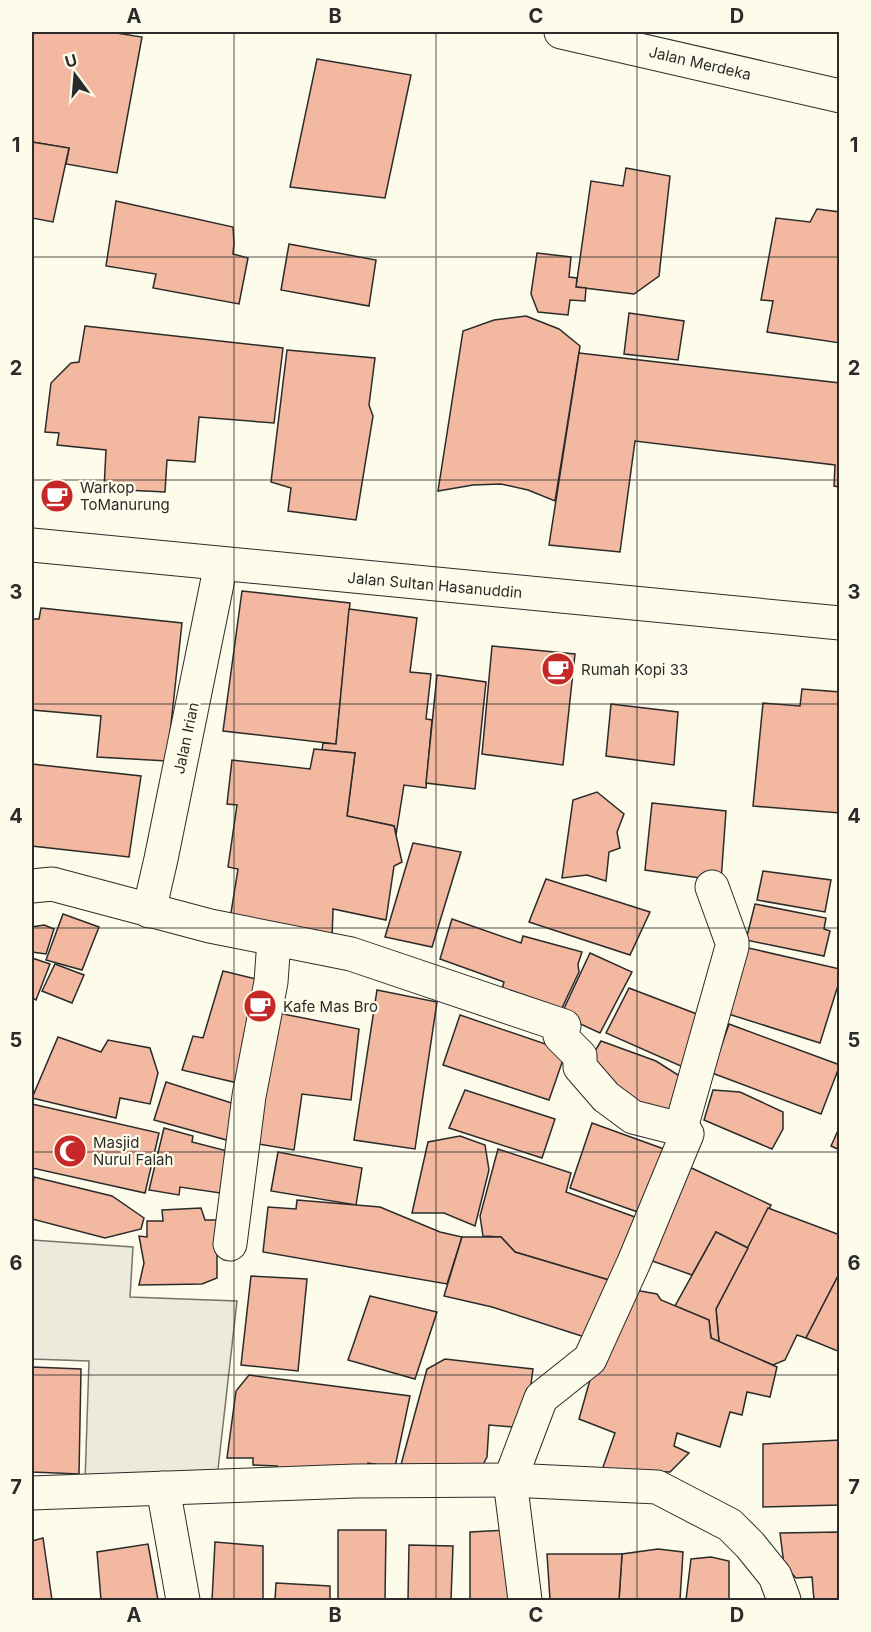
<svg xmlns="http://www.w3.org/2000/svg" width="871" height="1632" font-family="Inter,sans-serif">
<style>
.green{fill:#ecebdb;stroke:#74746e;stroke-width:1.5}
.building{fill:#f2b8a0;stroke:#2b2b2b;stroke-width:1.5}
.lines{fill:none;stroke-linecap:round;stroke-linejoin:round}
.minor-casing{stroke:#2b2b2b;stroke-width:35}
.secondary-casing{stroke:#2b2b2b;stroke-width:35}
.minor{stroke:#fdfbea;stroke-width:33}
.secondary{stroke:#fdfbea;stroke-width:33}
.grid{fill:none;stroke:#2b2b2b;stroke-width:1.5;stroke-opacity:0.55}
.labels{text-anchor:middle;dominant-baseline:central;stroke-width:4.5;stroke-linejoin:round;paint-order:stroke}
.street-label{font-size:15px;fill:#2b2b2b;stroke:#fdfbea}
.poi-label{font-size:15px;fill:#2b2b2b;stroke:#fdfbea;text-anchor:start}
.neatline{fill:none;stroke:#2b2b2b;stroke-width:2}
.grid-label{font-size:20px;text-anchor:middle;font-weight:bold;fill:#2b2b2b}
</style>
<rect width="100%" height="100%" fill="#fdfbea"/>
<polygon class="green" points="32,1240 133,1247 130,1297 237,1301 217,1478 85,1482 89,1361 32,1359"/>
<g class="building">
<polygon points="34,32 110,32 142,37 117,173 66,164 69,148 32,142 32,41"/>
<polygon points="317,59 411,75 385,198 290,187"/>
<polygon points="32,142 69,148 53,222 32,218"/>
<polygon points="626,168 670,176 659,276 634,294 576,287 591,181 623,186"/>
<polygon points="116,201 233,227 234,243 233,254 248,258 239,304 153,288 156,274 106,266"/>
<polygon points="817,209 840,212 840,343 767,332 773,301 761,300 776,218 810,222"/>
<polygon points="289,244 376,260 369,306 281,290"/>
<polygon points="537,253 571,257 569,277 577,278 576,287 586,288 585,301 570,300 568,315 538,312 531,294"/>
<polygon points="629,313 684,321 678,360 624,354"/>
<polygon points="526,316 559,329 580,346 555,501 528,490 501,484 473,485 438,491 463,331 494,320"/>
<polygon points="85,326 283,348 274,423 199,417 195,462 167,460 165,492 104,489 106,450 57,445 59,433 45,432 51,383 71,363 79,362"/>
<polygon points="287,350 375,358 369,405 373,416 356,520 288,511 291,488 271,482"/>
<polygon points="579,353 840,383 840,487 834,486 835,465 635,441 620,552 549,545"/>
<polygon points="242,591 350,603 336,744 223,731"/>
<polygon points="41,608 182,623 167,761 97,757 101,716 32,710 32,619 39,619"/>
<polygon points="349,609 417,618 410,672 431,674 426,719 432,720 426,788 404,785 396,835 394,826 347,816 355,753 322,750 323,743 336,744"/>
<polygon points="492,646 575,654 563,765 482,754"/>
<polygon points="437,675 486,682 475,789 426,783"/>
<polygon points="802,689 840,692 840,813 753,806 763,703 800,706"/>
<polygon points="611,704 678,712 674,765 606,756"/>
<polygon points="314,749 355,753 347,816 394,826 402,862 394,866 386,920 333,909 332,940 230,919 238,869 228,867 237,805 227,804 232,760 310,769"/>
<polygon points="32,764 141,776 129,857 32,846"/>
<polygon points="597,792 624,814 617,832 620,848 609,852 606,881 587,875 562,878 573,800"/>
<polygon points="652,803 726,811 721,881 645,870"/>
<polygon points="413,843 461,852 432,947 385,937"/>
<polygon points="763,871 831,880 825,912 757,900"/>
<polygon points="546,879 650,912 630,955 529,922"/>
<polygon points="755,904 826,918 824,929 830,931 824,956 746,940"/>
<polygon points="63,914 99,927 82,970 46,960"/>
<polygon points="452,919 521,943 523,936 582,952 578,964 579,972 561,1010 502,989 504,982 440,959"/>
<polygon points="44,925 54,929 46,954 32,952 32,927"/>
<polygon points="744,947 840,969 840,979 820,1043 722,1012"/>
<polygon points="590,953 632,972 600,1033 561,1015"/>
<polygon points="32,958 50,964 36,1000 32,998"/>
<polygon points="55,964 84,975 72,1003 42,991"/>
<polygon points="223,971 264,981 242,1084 182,1070 193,1036 203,1038"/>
<polygon points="629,988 702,1016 683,1067 606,1033"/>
<polygon points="377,990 437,1002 415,1149 354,1140"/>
<polygon points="273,1012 359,1029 351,1100 302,1094 294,1150 252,1143"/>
<polygon points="460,1015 566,1051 549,1100 443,1065"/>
<polygon points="729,1024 840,1065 821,1114 712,1073"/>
<polygon points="58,1037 101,1052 108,1040 150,1048 158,1073 150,1104 120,1098 116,1118 32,1098"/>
<polygon points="601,1041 656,1061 697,1087 674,1122 609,1091 586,1066"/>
<polygon points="166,1082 241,1106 230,1141 154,1120"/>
<polygon points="465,1090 555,1119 542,1158 449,1128"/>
<polygon points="713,1090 740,1092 783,1112 783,1129 772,1149 704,1120"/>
<polygon points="32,1104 159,1133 145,1193 32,1168"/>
<polygon points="592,1123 675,1153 649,1216 570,1188"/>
<polygon points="840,1126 840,1150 831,1146"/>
<polygon points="164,1128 193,1136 192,1142 235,1153 227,1194 180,1187 179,1195 149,1190"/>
<polygon points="460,1136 485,1145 489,1170 475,1226 444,1213 412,1213 428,1142"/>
<polygon points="498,1149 571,1173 566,1192 646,1221 619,1283 515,1252 501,1237 483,1236 480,1216"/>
<polygon points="278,1152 362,1168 356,1205 271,1191"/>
<polygon points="685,1165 771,1205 748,1248 716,1232 692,1275 644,1258"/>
<polygon points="34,1177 112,1196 144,1218 141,1229 105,1238 32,1219 32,1189"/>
<polygon points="297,1200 380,1207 440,1232 462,1237 447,1284 263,1252 268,1207 296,1209"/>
<polygon points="201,1208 205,1220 217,1220 217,1278 202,1284 139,1285 144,1263 139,1236 147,1237 147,1221 163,1221 162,1210"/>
<polygon points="768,1208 840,1235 840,1272 806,1338 797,1335 785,1360 773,1365 719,1342 716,1309"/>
<polygon points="716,1232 748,1248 716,1309 719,1342 711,1338 709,1320 675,1306"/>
<polygon points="462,1237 501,1237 515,1252 619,1283 594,1340 492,1307 444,1296"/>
<polygon points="840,1272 840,1352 806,1338"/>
<polygon points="251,1276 307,1279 298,1371 241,1365"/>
<polygon points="629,1289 657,1294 661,1300 709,1320 711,1338 777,1367 770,1397 747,1392 742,1415 730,1412 720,1447 677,1433 674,1446 689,1453 670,1472 602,1470 615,1433 579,1419 595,1362"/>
<polygon points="370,1296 437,1312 415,1379 348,1360"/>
<polygon points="445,1359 533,1369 525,1428 489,1425 487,1457 479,1472 399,1472 427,1369"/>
<polygon points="32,1367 81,1369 79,1474 32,1472"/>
<polygon points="249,1375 410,1396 395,1467 368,1463 367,1474 276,1475 277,1466 253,1465 253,1458 227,1458 236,1391"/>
<polygon points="840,1440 840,1505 763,1507 763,1444"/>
<polygon points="338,1530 386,1530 385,1600 338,1600"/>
<polygon points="507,1530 515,1600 470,1600 470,1532"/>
<polygon points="840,1532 840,1600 814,1600 812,1577 796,1578 784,1565 780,1533"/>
<polygon points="43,1538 52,1600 32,1600 32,1541"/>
<polygon points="215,1542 263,1546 263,1600 212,1600"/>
<polygon points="148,1544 158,1600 101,1600 97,1552"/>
<polygon points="409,1545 453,1546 451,1600 408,1600"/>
<polygon points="658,1549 683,1552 680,1600 619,1600 622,1554"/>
<polygon points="547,1554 622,1554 619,1600 550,1600"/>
<polygon points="711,1557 729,1561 729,1600 686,1600 691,1559"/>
<polygon points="276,1583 330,1586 330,1600 275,1600"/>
</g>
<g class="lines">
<defs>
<g id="minor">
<polyline points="561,32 840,96"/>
<polyline points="32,886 52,884 210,926 351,954 564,1026 560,1036 580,1056 580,1067 606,1097 633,1117 684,1130 687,1134 634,1262 590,1359 541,1398 510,1480 525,1600"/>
<polyline points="149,911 161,859 221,564"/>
<polyline points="681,1128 732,947 732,942 712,887"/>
<polyline points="230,1244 249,1096 271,982 274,940"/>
<polyline points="163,1488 183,1600"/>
<polyline points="32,1493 355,1481 510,1480 657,1487 730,1525 750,1545 775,1576 784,1600"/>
</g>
<polyline id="secondary" points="32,545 840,623"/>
</defs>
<use href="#minor" class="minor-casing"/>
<use href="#secondary" class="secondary-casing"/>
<use href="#minor" class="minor"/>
<use href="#secondary" class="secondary"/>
</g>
<path class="grid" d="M234,32V1600M436,32V1600M637,32V1600M32,257H840M32,480H840M32,704H840M32,928H840M32,1152H840M32,1375H840"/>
<defs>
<symbol id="cafe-disc" viewBox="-11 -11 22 22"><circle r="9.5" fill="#c62828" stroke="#fdfbea"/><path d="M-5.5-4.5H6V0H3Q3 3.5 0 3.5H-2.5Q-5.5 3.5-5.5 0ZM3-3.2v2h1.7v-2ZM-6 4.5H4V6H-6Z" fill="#fff"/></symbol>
<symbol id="mosque-disc" viewBox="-11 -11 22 22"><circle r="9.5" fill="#c62828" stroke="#fdfbea"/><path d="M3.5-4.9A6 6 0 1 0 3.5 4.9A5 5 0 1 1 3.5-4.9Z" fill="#fff"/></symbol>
</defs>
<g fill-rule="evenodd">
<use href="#cafe-disc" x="38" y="477" width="38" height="38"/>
<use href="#cafe-disc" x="539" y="650" width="38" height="38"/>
<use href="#cafe-disc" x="241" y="987" width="38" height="38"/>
<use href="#mosque-disc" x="51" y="1132" width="38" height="38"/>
</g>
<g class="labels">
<g class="street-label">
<text transform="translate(700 63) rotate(13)">Jalan Merdeka</text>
<text transform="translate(435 585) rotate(5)">Jalan Sultan Hasanuddin</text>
<text transform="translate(186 738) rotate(-78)">Jalan Irian</text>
</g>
<g class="poi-label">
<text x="80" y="487">Warkop<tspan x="80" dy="17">ToManurung</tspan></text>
<text x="581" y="669">Rumah Kopi 33</text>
<text x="283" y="1006">Kafe Mas Bro</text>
<text x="93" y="1142">Masjid<tspan x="93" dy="17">Nurul Falah</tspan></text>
</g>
</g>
<rect width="871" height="1632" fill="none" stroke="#fdfbea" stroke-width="66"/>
<g transform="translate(75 75) rotate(344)" stroke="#fdfbea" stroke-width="4.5" paint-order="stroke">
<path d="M0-4.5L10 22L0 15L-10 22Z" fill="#2b2b2b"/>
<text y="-9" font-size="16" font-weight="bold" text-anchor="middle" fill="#2b2b2b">U</text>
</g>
<rect x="33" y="33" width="805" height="1566" class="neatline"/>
<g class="grid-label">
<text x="134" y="23">A</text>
<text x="335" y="23">B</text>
<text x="536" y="23">C</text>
<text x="737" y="23">D</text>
<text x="16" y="152">1</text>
<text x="854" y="152">1</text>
<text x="16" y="375">2</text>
<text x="854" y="375">2</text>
<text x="16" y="599">3</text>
<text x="854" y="599">3</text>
<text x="16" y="823">4</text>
<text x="854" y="823">4</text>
<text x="16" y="1047">5</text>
<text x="854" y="1047">5</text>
<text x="16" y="1270">6</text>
<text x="854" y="1270">6</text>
<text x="16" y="1494">7</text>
<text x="854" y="1494">7</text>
<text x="134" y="1622">A</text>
<text x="335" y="1622">B</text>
<text x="536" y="1622">C</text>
<text x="737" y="1622">D</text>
</g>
</svg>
